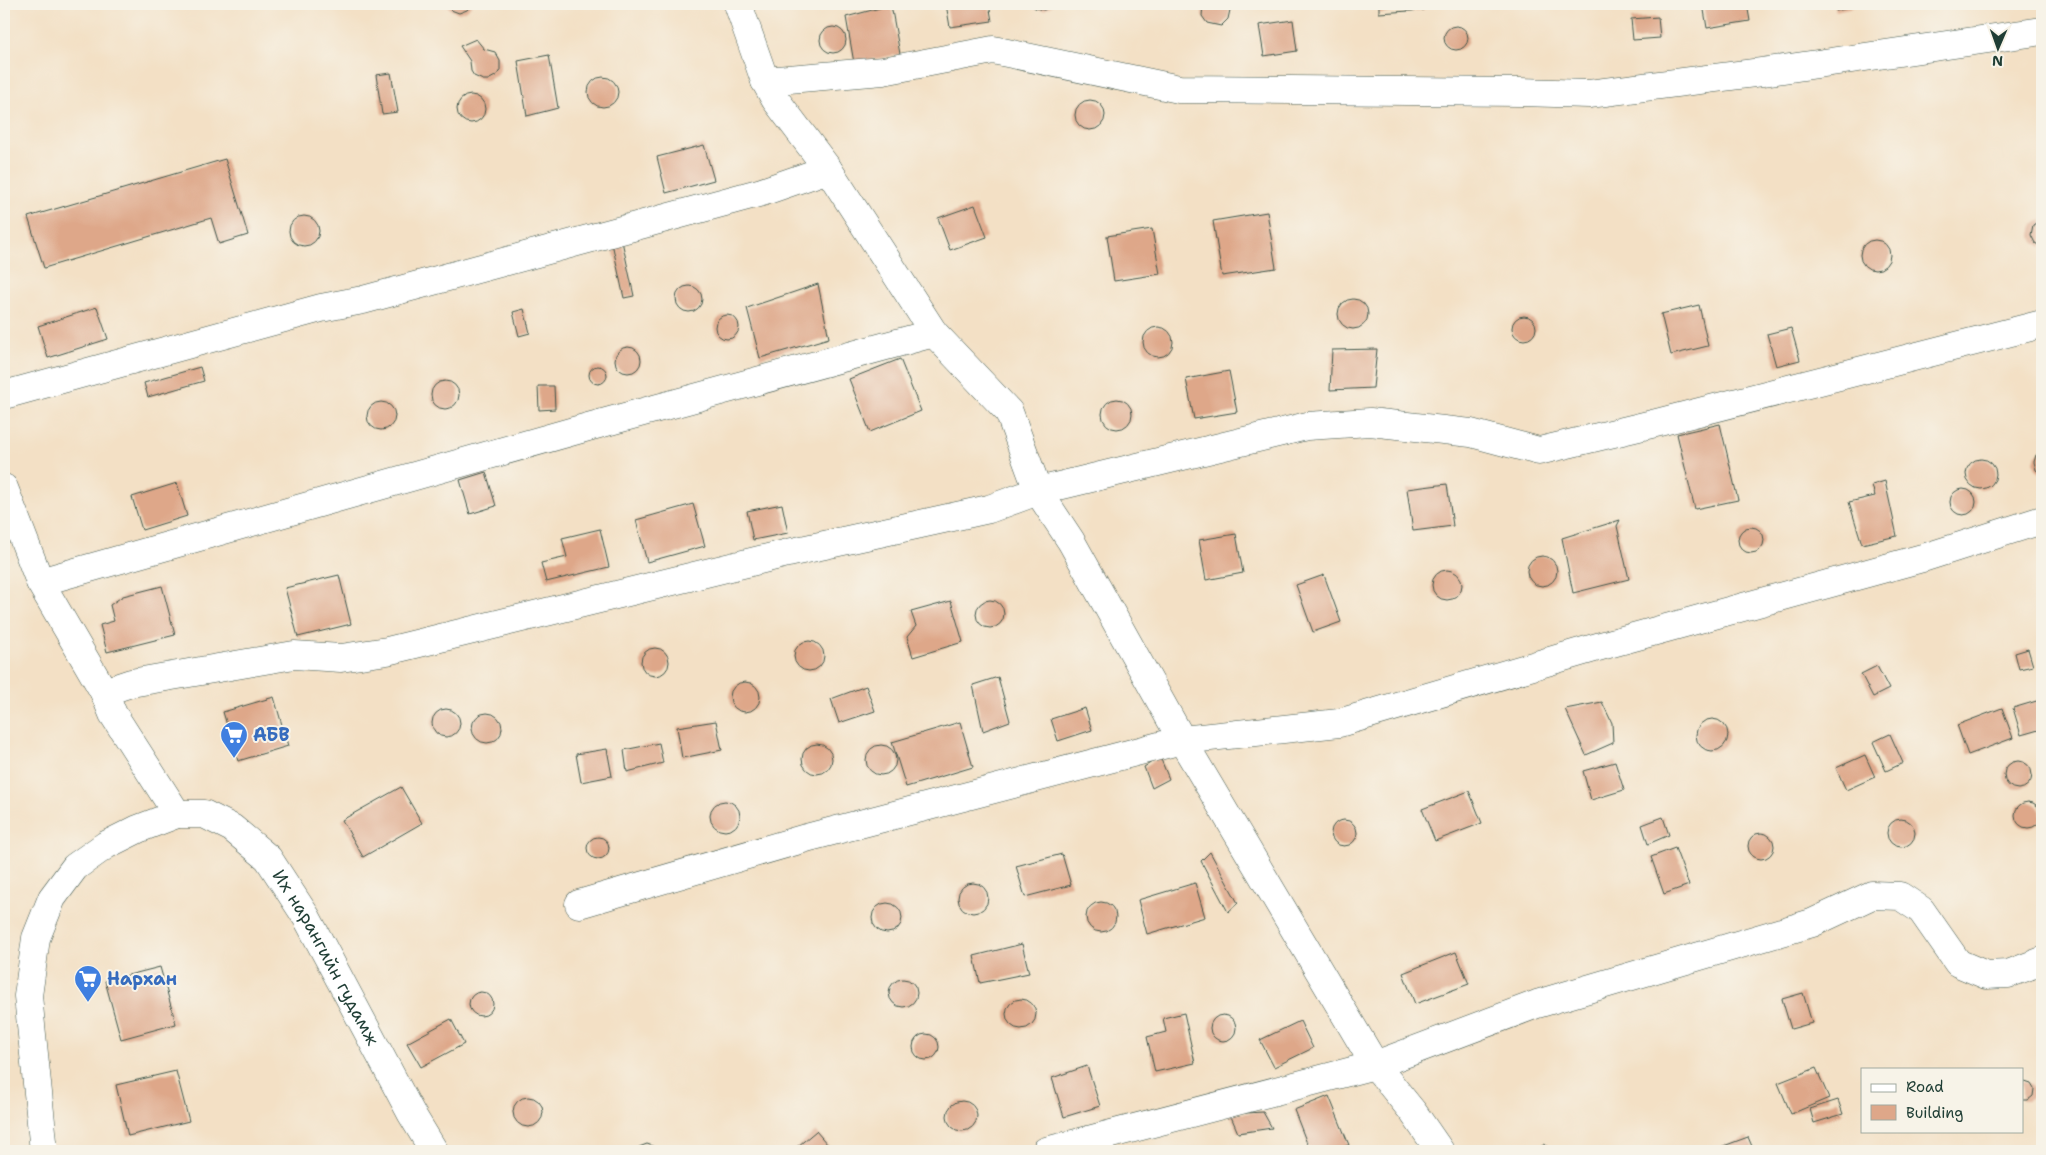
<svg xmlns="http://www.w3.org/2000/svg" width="2046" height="1155" font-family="'Shantell Sans',sans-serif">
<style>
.building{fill:#dea789}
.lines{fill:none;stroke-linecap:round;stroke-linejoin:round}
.minor-casing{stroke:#3f554a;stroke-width:29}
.major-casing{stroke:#3f554a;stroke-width:29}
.minor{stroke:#fff;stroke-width:28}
.major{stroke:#fff;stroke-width:28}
.labels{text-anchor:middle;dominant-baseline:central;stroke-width:4;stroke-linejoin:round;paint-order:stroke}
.shop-label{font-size:18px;font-weight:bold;fill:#366cbe;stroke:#f7f3e8;text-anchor:start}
.street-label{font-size:18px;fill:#1f3d34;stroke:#f7f3e8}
</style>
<rect width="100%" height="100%" fill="#f7f3e8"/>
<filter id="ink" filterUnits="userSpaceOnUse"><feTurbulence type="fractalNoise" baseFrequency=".02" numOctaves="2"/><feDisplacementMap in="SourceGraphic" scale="10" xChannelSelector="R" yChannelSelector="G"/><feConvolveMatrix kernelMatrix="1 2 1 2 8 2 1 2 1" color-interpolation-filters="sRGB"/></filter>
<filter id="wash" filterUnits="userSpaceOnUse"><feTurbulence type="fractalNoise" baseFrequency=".0096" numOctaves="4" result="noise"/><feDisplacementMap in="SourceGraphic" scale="20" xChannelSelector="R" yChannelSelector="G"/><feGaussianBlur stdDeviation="1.12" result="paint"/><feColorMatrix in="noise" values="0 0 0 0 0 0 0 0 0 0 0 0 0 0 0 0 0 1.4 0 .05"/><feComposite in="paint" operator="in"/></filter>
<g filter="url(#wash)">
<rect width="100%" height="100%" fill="#f3e0c5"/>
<g id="blocks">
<g class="building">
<polygon points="446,4 472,4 467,10 459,13 451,10"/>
<polygon points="946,4 989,4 992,21 950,27"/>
<polygon points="1030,4 1054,4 1044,10 1035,8"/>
<polygon points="1203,4 1228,4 1230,10 1228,19 1221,26 1207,23 1202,16"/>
<polygon points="1379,4 1423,4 1424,10 1379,13"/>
<polygon points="1703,4 1747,4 1750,21 1707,28"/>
<polygon points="1834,4 1864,4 1836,11"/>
<polygon points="891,5 900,54 854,63 846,17"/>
<polygon points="1658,17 1660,38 1633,40 1631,19"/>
<polygon points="1293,20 1297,51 1264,56 1259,25"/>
<circle cx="1456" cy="38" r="12"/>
<circle cx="833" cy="40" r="13"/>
<polygon points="476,39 484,49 495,52 500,61 500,70 497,75 488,80 483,80 474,76 471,71 470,61 460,46"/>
<polygon points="549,55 558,108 527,116 518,61"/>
<polygon points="391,73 398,112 382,114 376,75"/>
<circle cx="603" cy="92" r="15"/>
<circle cx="471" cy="109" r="14"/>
<circle cx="1090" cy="115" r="15"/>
<polygon points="704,145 714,180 666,193 657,157"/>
<polygon points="225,159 248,235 219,244 211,218 44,268 28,217"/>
<polygon points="975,205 987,237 950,250 938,218"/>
<polygon points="1267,212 1276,268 1222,276 1213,221"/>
<circle cx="304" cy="231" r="15"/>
<polygon points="2042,219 2042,247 2035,243 2031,235 2033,225"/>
<polygon points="1152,229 1160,274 1114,281 1107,236"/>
<circle cx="1875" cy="255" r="15"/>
<polygon points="622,241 634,296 624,298 612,243"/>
<polygon points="818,284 829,338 760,358 747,308"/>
<circle cx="689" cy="299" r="13"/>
<circle cx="1353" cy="314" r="15"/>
<polygon points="1699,305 1708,346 1671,355 1661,314"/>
<polygon points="97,307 108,339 48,358 38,326"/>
<polygon points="524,309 530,333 519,336 513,312"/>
<circle cx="727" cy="327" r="12"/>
<circle cx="1524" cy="328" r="12"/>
<circle cx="1158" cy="342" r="15"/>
<polygon points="1791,328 1800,360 1776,366 1767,334"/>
<circle cx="628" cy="360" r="13"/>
<polygon points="1377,349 1373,388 1330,390 1332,350"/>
<polygon points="900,359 921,411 870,432 849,379"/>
<circle cx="598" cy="375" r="9"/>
<polygon points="200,367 204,381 148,397 144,383"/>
<polygon points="1229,371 1237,412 1194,419 1186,379"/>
<circle cx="445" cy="395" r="14"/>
<polygon points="538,386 554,386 555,409 539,410"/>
<circle cx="1117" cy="414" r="15"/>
<circle cx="381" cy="416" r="14"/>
<polygon points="1720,424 1738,500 1695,509 1677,434"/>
<polygon points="2042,451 2042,474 2036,470 2034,462 2036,455"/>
<circle cx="1981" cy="474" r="15"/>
<polygon points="486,472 496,506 470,514 460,480"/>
<polygon points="1885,481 1897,536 1862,544 1849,502 1875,496 1872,485"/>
<polygon points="177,483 187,516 142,530 132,497"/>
<polygon points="1447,484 1453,526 1413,531 1407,489"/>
<circle cx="1963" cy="502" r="13"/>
<polygon points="693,504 705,546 647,562 636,520"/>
<polygon points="782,504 788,533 753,540 747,511"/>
<polygon points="1620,520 1617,526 1629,579 1573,593 1562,538"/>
<circle cx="1751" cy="540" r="13"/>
<polygon points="600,529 609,567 546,582 541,563 567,557 562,538"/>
<polygon points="1236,534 1243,573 1206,580 1199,540"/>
<circle cx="1542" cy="571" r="15"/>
<circle cx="1447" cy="585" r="15"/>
<polygon points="339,575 351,624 298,637 285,588"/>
<polygon points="1324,575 1341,622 1313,632 1296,585"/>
<polygon points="162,586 175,635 107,652 100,625 114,621 110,605 123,596"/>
<circle cx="990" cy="614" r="14"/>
<polygon points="951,601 963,642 913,657 907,637 916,626 911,612"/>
<circle cx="809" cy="656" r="15"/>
<circle cx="655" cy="662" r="14"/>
<polygon points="2028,649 2033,666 2019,669 2015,653"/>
<polygon points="1877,666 1889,689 1873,697 1861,674"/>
<polygon points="998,677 1010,721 983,731 973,685"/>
<circle cx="745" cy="697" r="15"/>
<polygon points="866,686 875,711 839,723 831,699"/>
<polygon points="274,697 288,746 238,761 223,712"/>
<polygon points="2040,700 2042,707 2042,729 2021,735 2013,708"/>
<polygon points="1602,702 1612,723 1613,743 1586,755 1565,709"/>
<polygon points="1085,708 1092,730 1058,741 1051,719"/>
<polygon points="2002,708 2013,738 1968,755 1957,725"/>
<circle cx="446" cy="723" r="14"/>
<circle cx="487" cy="728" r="15"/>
<circle cx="1712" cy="735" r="16"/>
<polygon points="716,721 722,750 682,758 677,727"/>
<polygon points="960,722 973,767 906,787 892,742"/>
<polygon points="1890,734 1903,763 1886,771 1873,742"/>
<polygon points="659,743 663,763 627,772 624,750"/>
<circle cx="817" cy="759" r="15"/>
<circle cx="881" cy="760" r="15"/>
<polygon points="607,749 612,776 581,782 576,754"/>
<polygon points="1865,755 1875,777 1846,790 1836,768"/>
<polygon points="1160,757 1169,779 1152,788 1144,767"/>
<circle cx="2018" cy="775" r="14"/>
<polygon points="1615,762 1624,790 1591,800 1583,771"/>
<polygon points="401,787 422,823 363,857 342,820"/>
<polygon points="1469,791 1482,823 1435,841 1422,809"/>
<circle cx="725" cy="816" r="15"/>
<circle cx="2028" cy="815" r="13"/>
<polygon points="1663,817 1669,835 1648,844 1642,825"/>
<circle cx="1901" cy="833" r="14"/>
<circle cx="1344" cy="833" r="13"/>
<circle cx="1761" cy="846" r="13"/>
<circle cx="598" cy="848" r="11"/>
<polygon points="1675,848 1689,885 1664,894 1651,857"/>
<polygon points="1210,852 1238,903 1228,912 1201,861"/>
<polygon points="1062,854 1071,885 1025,897 1016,866"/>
<circle cx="973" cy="898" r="15"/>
<polygon points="1195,883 1205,917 1147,934 1138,900"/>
<circle cx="1101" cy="917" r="15"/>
<circle cx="887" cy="918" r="15"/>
<polygon points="1022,944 1029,973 980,983 974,956"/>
<polygon points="1456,952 1469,984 1415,1004 1403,973"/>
<polygon points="160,967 176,1024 121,1039 105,981"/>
<circle cx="903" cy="993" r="14"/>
<circle cx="481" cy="1004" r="12"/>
<polygon points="1803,993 1812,1023 1791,1029 1782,999"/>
<circle cx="1021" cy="1014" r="15"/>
<polygon points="1184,1013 1195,1063 1155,1072 1147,1037 1166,1032 1163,1018"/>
<circle cx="1223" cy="1028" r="13"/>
<polygon points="451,1019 464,1044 421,1067 407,1043"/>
<polygon points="1300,1021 1313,1048 1274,1067 1260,1040"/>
<circle cx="926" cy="1047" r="13"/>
<polygon points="1087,1066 1100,1106 1064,1117 1052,1078"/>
<polygon points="1816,1068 1829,1098 1791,1114 1778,1083"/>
<polygon points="176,1071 189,1121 128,1136 116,1085"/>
<polygon points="2022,1081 2031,1084 2034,1089 2033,1096 2028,1100 2022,1100"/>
<polygon points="1329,1096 1349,1145 1332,1151 1310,1151 1294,1110"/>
<circle cx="528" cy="1112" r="15"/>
<polygon points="1838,1100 1843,1114 1814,1123 1810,1109"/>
<circle cx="962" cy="1116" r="15"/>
<polygon points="1263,1112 1272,1128 1238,1133 1230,1114"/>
<polygon points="816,1131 833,1151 792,1151"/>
<polygon points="1748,1137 1754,1151 1722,1151 1721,1147"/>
<polygon points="647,1144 656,1147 660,1151 635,1151 639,1147"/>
<polygon points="1545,1144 1550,1151 1534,1151"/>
</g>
</g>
</g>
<g filter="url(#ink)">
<use href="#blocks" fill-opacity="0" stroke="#3f554a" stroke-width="1"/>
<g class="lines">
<defs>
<g id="minor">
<polyline points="738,4 765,81 775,99 828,169 934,333 1009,412 1038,491 1071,541 1182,740 1375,1065 1413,1112 1440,1151"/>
<polyline points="765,81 883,71 993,50 1179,89 1520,92 1589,94 1762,72 2042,31"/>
<polyline points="4,395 321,308 363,300 762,192 828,169"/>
<polyline points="4,488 40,582 104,692 113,714 177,814"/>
<polyline points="40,582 588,427 934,333"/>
<polyline points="104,692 131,683 294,655 341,658 387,651 788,553 989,509 1038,491 1307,426 1370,422 1471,433 1539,451 1656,423 2042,324"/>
<polyline points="579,904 806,838 1182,740 1339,723 1601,646 1926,557 2042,520"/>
<polyline points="1046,1151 1375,1065 1537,1004 1812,923 1872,895 1900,896 1921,910 1958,963 1986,975 2008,974 2042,961"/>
</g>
<g id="major">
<path id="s1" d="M44,1151L28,996L36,938L52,898L75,867L106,845L138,829L177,814H204L232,828L268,858L307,918L411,1113L434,1151"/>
</g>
</defs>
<use href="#minor" class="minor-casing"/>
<use href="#major" class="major-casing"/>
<use href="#minor" class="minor"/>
<use href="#major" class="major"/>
</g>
</g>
<defs>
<symbol id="supermarket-pin" viewBox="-11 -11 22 30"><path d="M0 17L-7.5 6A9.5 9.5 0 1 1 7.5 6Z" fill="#3f7fe0" stroke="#f7f3e8"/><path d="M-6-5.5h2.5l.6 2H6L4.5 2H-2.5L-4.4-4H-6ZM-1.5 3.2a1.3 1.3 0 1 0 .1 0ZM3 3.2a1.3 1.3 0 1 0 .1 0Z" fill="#fff"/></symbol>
</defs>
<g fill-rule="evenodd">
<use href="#supermarket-pin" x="218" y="719" width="32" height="43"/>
<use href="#supermarket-pin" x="72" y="963" width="32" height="43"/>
</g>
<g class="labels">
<g class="shop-label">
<text x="253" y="735">АБВ</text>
<text x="107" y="979">Нархан</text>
</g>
<g class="street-label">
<text stroke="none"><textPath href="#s1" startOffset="632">Их нарангийн гудамж</textPath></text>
</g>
</g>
<rect width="2046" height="1155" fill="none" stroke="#f7f3e8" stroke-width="20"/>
<rect x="1861" y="1068" width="162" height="65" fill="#f7f3e8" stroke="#a1aaa0"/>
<rect x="1871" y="1084" width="25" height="8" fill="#ffffff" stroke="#a1aaa0"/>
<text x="1906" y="1092" font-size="15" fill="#1f3d34">Road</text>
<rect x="1871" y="1105" width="25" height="15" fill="#dea789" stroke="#a1aaa0"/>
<text x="1906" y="1118" font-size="15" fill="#1f3d34">Building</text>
<g transform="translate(1998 48) rotate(182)" stroke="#f7f3e8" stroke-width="4" paint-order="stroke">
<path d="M0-4L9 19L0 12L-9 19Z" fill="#1f3d34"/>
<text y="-8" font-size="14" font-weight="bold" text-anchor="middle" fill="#1f3d34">N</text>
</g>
</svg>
